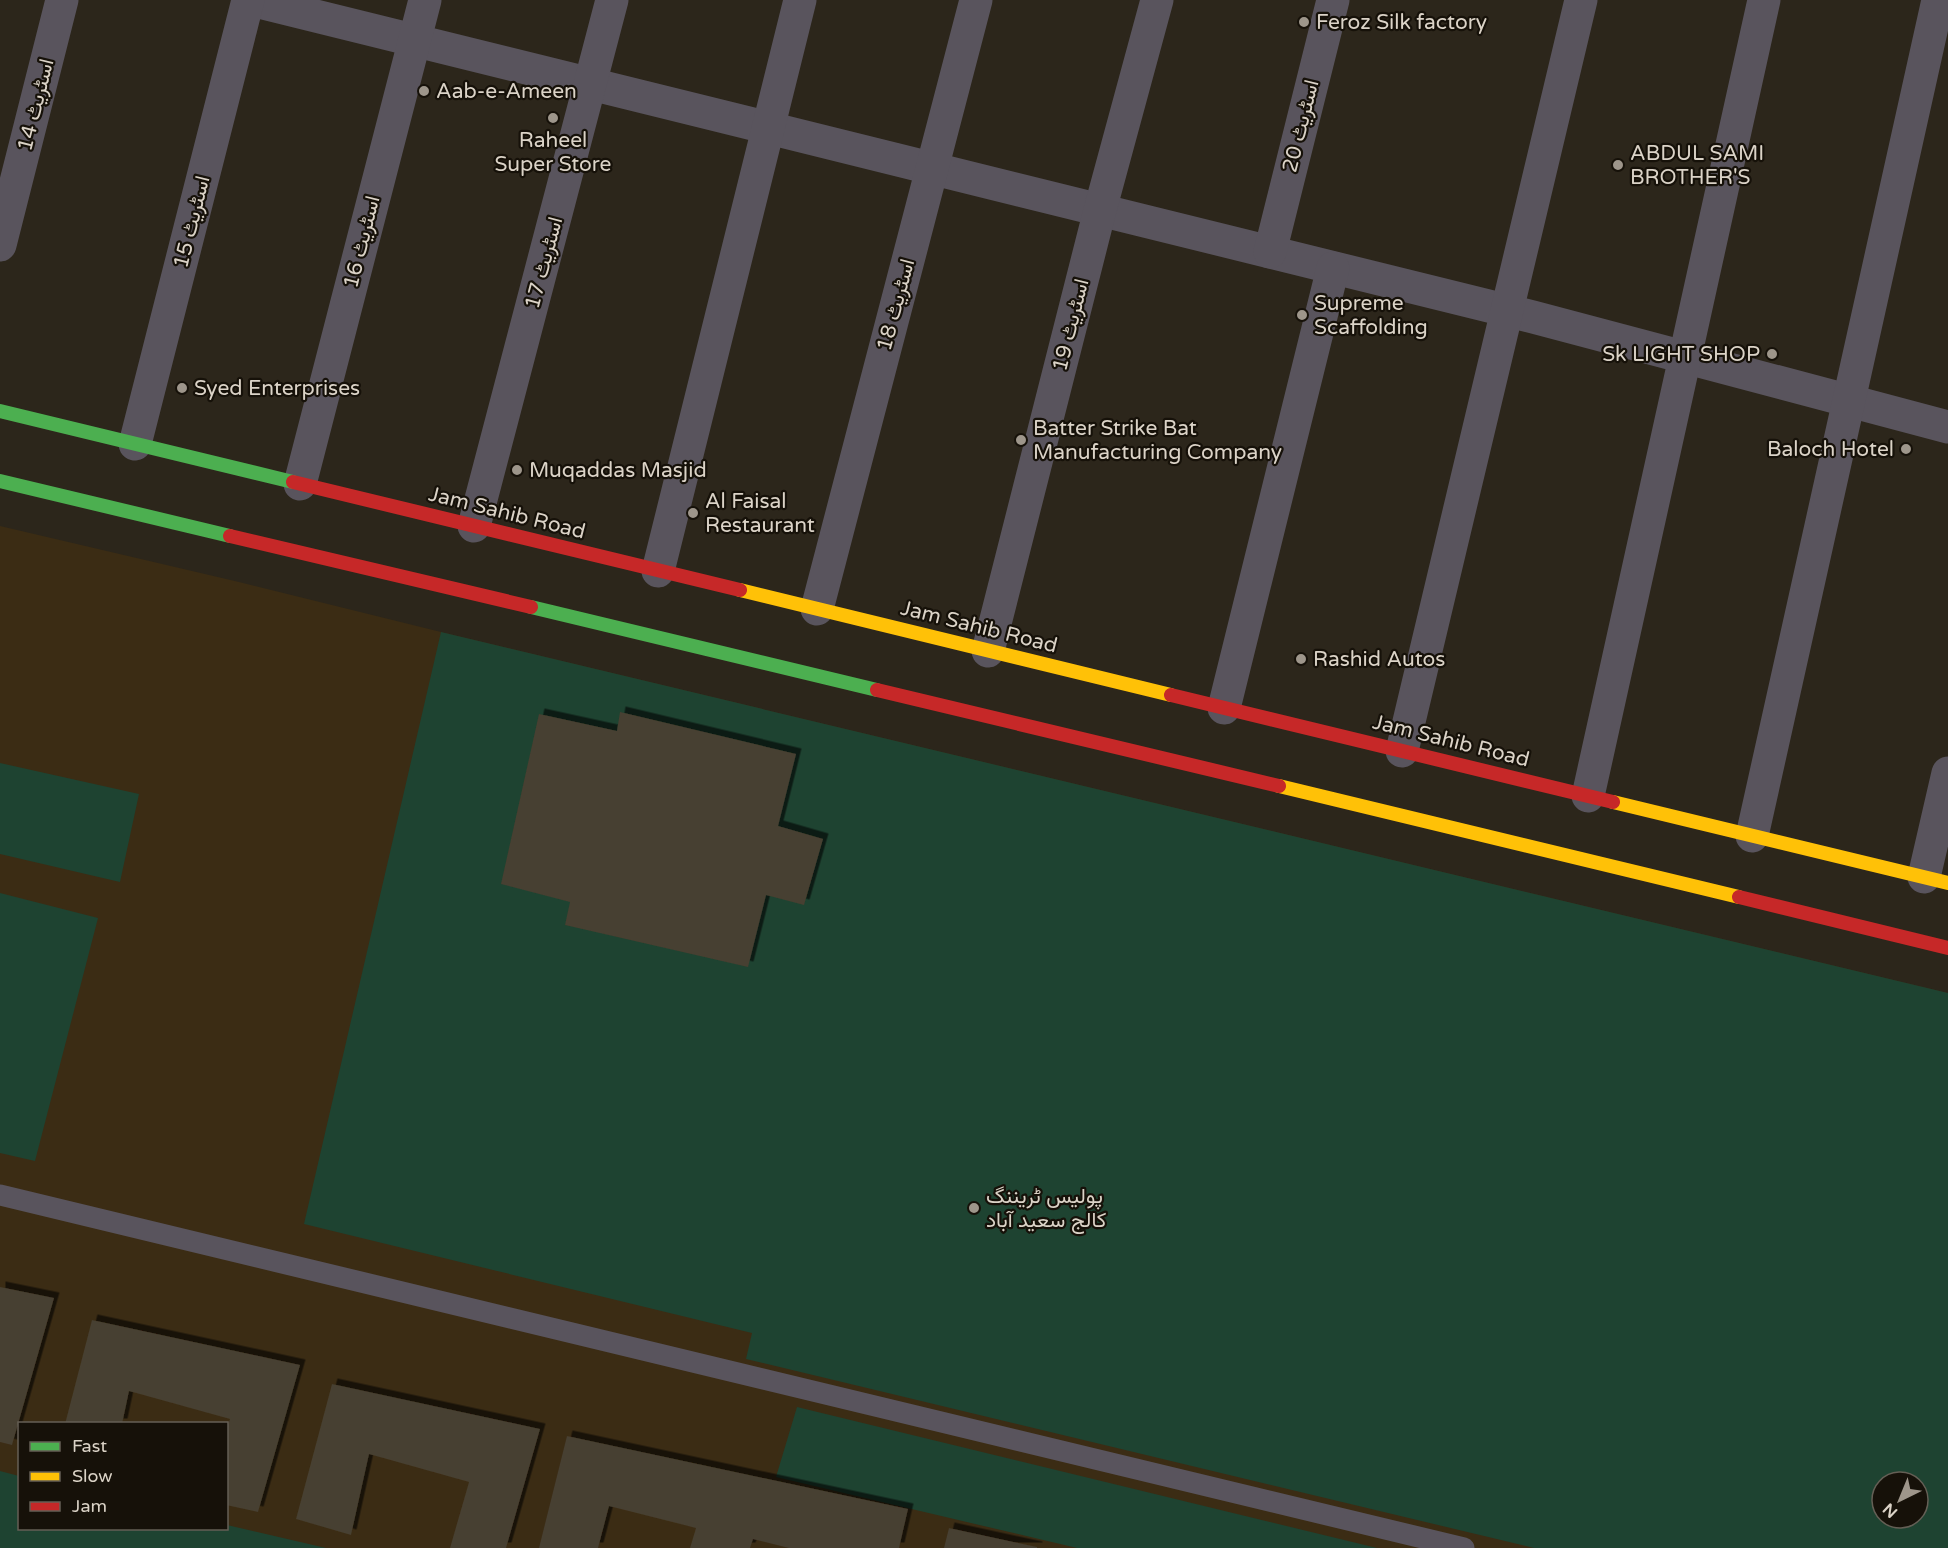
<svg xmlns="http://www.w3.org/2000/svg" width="1948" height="1548" font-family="'Varela Round',Vazirmatn,sans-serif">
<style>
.built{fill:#3b2c14;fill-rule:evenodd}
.green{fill:#1e4331;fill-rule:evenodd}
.building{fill:#473f30;filter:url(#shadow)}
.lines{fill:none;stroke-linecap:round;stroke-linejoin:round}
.lane{stroke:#59545d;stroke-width:21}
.street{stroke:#59545d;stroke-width:33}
.fast{stroke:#4caf50;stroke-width:14}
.slow{stroke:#ffc107;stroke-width:14}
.jam{stroke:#c62828;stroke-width:14}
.poi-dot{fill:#9e968b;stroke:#161109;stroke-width:2}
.labels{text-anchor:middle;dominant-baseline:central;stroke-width:4.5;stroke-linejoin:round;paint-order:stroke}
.poi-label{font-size:21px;fill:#dbd3c7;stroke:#161109;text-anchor:start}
.street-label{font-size:21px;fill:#dbd3c7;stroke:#161109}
</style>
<defs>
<filter id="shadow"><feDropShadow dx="5.5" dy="-5.5" stdDeviation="0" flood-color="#0009"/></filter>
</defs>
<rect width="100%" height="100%" fill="#2c261b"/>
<path class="built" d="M0,526L239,582L441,632L1948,993V1548H0ZM20,1424H226V1528H20ZM1882,1482H1918V1518H1882Z"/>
<g class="green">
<path d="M441,632L1948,993V1548H1534L746,1359L752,1333L304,1224ZM1882,1482H1918V1518H1882Z"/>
<polygon points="0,763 139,794 120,882 0,854"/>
<polygon points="0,893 98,918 35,1161 0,1153"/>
<polygon points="797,1407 1377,1548 1077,1548 776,1477"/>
<polygon points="0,1471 19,1476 20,1528 226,1528 227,1525 326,1548 0,1548"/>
</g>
<g class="building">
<polygon points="620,712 796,754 778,826 823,839 804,905 766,895 748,967 565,925 570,902 501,884 539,714 617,731"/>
<polygon points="0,1287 54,1298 12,1445 0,1442"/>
<polygon points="92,1320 300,1365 258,1512 226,1505 226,1430 230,1419 129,1391 122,1424 65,1424"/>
<polygon points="332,1384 540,1429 506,1548 450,1548 469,1482 369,1454 351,1535 296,1519"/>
<polygon points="567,1436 908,1509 899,1548 789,1548 753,1539 750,1548 690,1548 696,1528 609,1506 598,1548 539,1548"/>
<polygon points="949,1528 1037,1547 1037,1548 944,1548"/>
</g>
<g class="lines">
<polyline class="lane" points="0,1195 1464,1548"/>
<g class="street">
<polyline points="251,0 1533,317 1948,427"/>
<polyline points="0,245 62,0"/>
<polyline points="1270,252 1333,0"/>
<polyline points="135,444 248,0"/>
<polyline points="300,484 425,0"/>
<polyline points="474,526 612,0"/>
<polyline points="658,571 800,0"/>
<polyline points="817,609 976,0"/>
<polyline points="988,651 1100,210 1157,0"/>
<polyline points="1224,708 1333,268"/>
<polyline points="1402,751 1581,0"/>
<polyline points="1588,796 1764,0"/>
<polyline points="1752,836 1938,0"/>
<polyline points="1924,877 1948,773"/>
</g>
<g class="fast">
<polyline points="0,411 293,482"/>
<polyline points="0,481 230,536"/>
<polyline points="531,607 877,690"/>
</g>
<g class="slow">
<polyline points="740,590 1171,695"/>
<polyline points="1279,786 1739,897"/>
<polyline points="1613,802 1948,883"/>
</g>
<g class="jam">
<polyline points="293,482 740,590"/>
<polyline points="230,536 531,607"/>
<polyline points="877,690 1279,786"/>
<polyline points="1171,695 1613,802"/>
<polyline points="1739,897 1948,948"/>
</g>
</g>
<g class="poi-dot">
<circle cx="1304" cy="22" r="6"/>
<circle cx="424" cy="91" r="6"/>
<circle cx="553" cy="118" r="6"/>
<circle cx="1618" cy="165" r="6"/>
<circle cx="1302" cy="315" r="6"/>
<circle cx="1772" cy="354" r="6"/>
<circle cx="182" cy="388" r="6"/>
<circle cx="1021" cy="440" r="6"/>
<circle cx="1906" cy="449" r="6"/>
<circle cx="517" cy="470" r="6"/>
<circle cx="693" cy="513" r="6"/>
<circle cx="1301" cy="659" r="6"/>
<circle cx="974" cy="1208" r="6"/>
</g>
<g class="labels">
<g class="poi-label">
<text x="1316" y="22">Feroz Silk factory</text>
<text x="436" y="91">Aab-e-Ameen</text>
<text x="553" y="140" text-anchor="middle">Raheel<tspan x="553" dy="24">Super Store</tspan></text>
<text x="1630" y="153">ABDUL SAMI<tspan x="1630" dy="24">BROTHER'S</tspan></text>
<text x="1314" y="303">Supreme<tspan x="1314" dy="24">Scaffolding</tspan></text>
<text x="1760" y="354" text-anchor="end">Sk LIGHT SHOP</text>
<text x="194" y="388">Syed Enterprises</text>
<text x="1033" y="428">Batter Strike Bat<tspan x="1033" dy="24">Manufacturing Company</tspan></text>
<text x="1894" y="449" text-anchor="end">Baloch Hotel</text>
<text x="529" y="470">Muqaddas Masjid</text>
<text x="705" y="501">Al Faisal<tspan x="705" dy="24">Restaurant</tspan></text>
<text x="1313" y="659">Rashid Autos</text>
<text x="986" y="1196">پولیس ٹریننگ<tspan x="986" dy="24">کالج سعید آباد</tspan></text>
</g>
<g class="street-label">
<text transform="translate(36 105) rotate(-76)">اسٹریٹ 14</text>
<text transform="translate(1301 126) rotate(-76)">اسٹریٹ 20</text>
<text transform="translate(192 222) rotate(-76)">اسٹریٹ 15</text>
<text transform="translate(362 242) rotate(-76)">اسٹریٹ 16</text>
<text transform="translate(544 263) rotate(-75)">اسٹریٹ 17</text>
<text transform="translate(896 305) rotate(-75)">اسٹریٹ 18</text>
<text transform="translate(1071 325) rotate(-76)">اسٹریٹ 19</text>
<text transform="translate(507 513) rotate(14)">Jam Sahib Road</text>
<text transform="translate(979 627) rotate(14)">Jam Sahib Road</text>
<text transform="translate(1451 741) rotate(14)">Jam Sahib Road</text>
</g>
</g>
<rect x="18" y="1422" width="210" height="108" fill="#161109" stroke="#655f55" stroke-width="1.5"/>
<rect x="30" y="1442" width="30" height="9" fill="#4caf50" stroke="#655f55" stroke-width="1.5"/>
<text x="72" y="1452" font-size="18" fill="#dbd3c7">Fast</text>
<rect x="30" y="1472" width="30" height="9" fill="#ffc107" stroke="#655f55" stroke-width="1.5"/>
<text x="72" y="1482" font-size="18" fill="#dbd3c7">Slow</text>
<rect x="30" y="1502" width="30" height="9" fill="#c62828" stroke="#655f55" stroke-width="1.5"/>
<text x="72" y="1512" font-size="18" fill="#dbd3c7">Jam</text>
<g transform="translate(1900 1500) rotate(223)"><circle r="28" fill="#161109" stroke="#655f55" stroke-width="1.5"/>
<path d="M0-4.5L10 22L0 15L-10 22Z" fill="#9e968b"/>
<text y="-9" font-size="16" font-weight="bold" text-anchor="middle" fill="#dbd3c7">N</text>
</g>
</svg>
